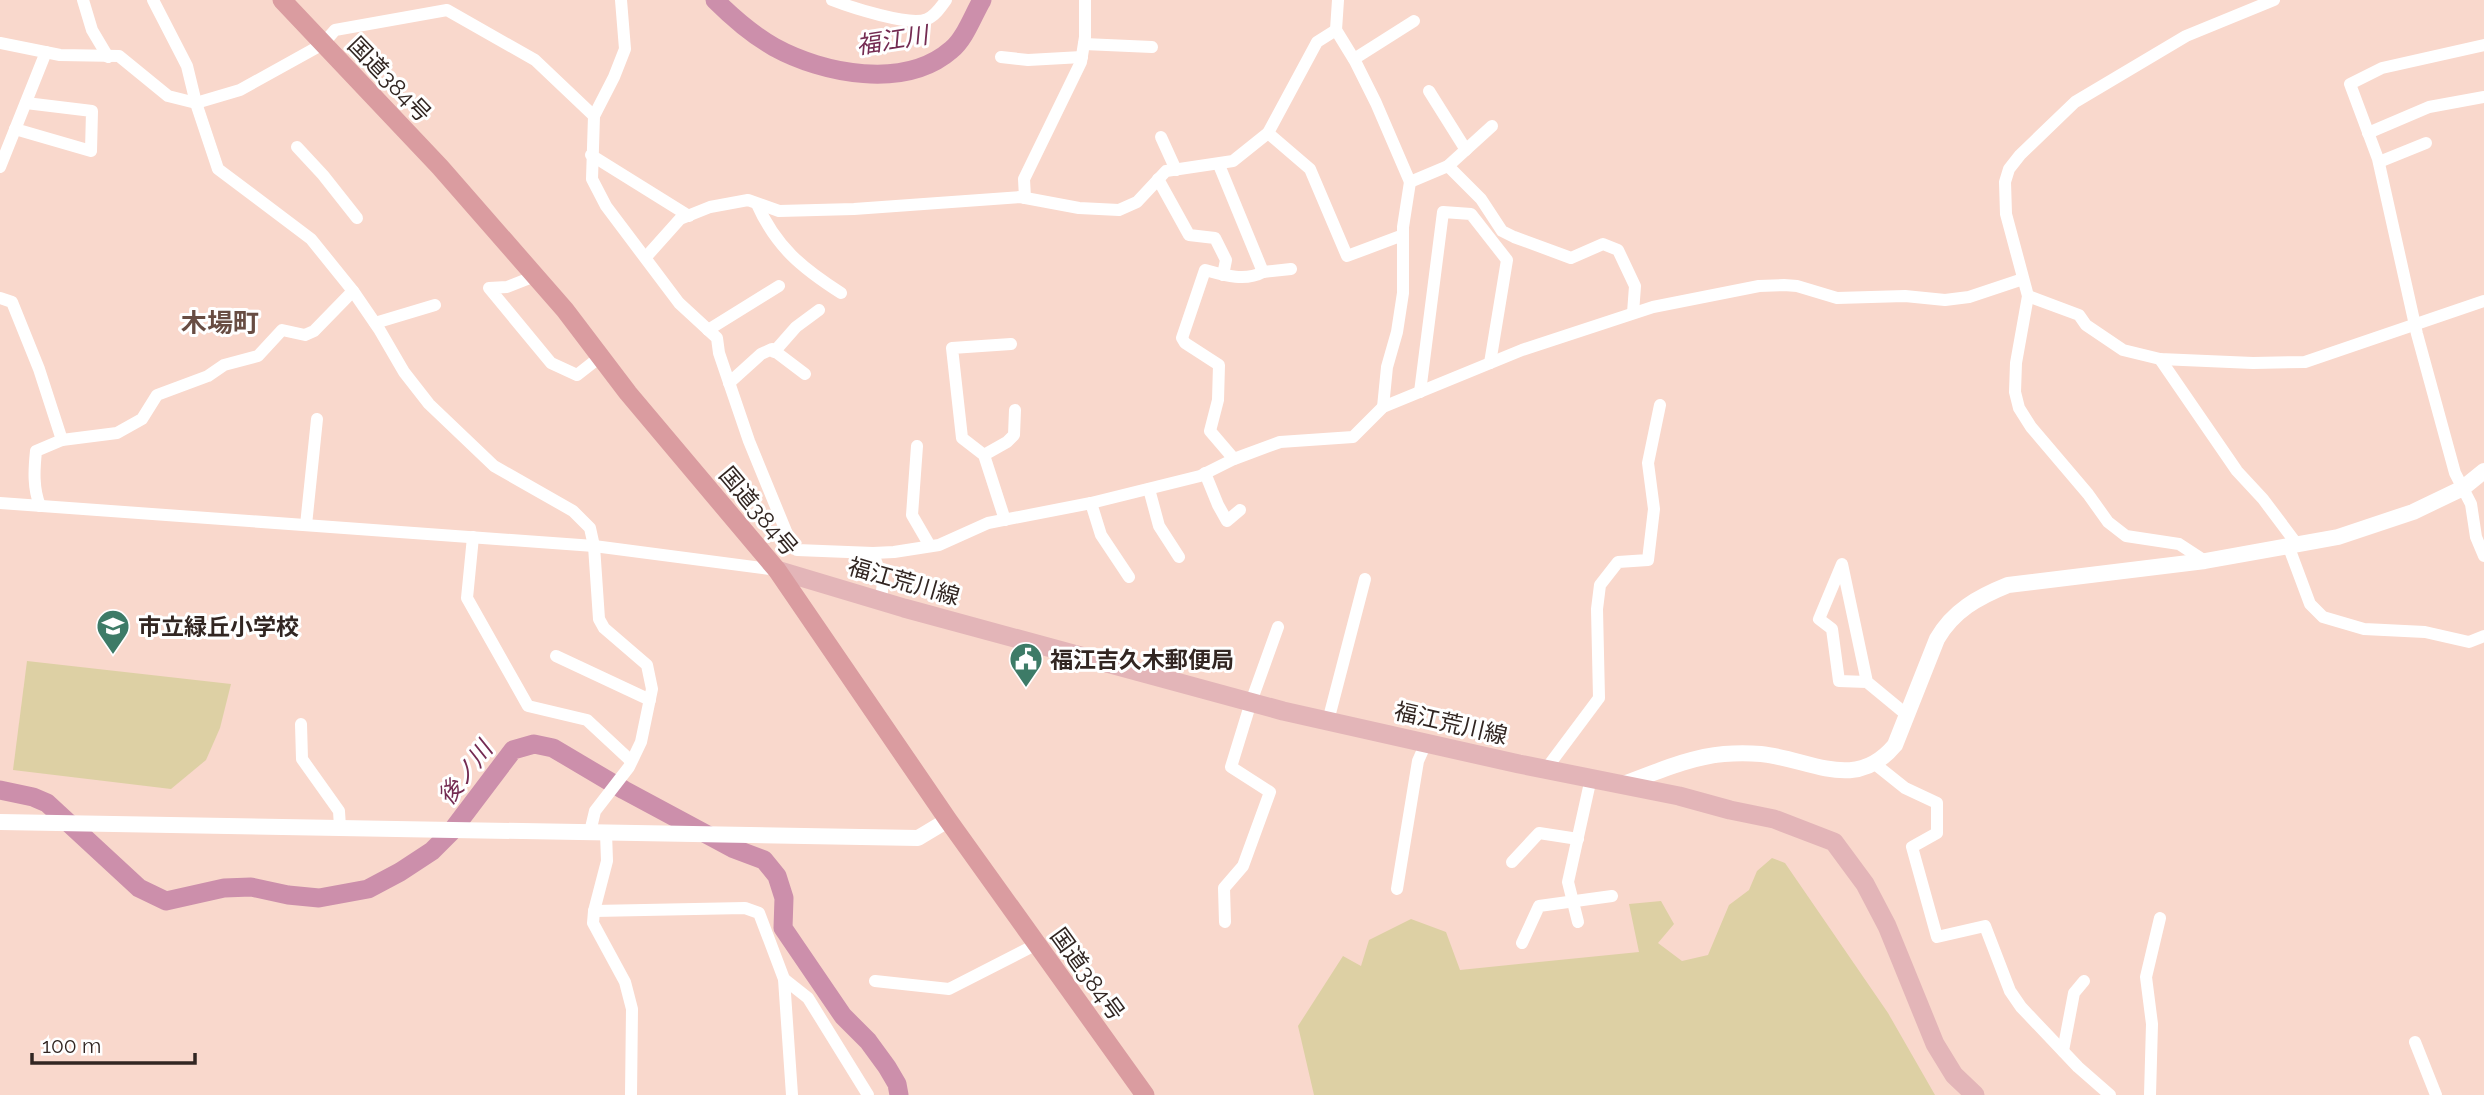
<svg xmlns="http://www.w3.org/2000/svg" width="2484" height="1095" font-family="Raleway,'Noto Sans JP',sans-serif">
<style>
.green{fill:#ddd0a4}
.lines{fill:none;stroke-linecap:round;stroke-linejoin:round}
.river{stroke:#cc8fab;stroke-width:19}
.minor{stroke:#fff;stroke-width:12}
.tertiary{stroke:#fff;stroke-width:16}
.primary{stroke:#e3b5b8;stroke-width:19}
.trunk{stroke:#da9ca0;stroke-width:19}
.labels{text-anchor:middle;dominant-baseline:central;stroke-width:6;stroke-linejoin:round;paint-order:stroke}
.street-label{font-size:23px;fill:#322622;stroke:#fff}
.poi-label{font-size:23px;font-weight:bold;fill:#322622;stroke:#fff;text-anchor:start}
.water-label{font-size:24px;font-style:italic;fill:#742b52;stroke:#fff}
.quarter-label{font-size:26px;font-weight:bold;fill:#684d43;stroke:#fff}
</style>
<rect width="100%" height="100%" fill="#f9d8cc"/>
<g class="green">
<polygon points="27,661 231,684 220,728 206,760 171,789 13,770"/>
<polygon points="1772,858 1785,863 1888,1013 1935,1095 1314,1095 1298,1026 1343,956 1361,966 1369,940 1411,919 1446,932 1460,970 1639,952 1629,904 1661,901 1674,924 1658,943 1682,961 1708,955 1729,905 1749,890 1757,871"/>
</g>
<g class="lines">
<g class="river">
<path d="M715,0C732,17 753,35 774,47C823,74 905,90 951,50C965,39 973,15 982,0"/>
<polyline points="0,790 33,797 47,803 139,888 166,901 224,888 251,887 288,895 319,898 368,889 400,872 432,851 451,832 513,750 534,744 553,748 624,790 732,848 764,860 777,876 784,898 783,928 843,1016 868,1041 887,1067 897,1084 899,1095"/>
</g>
<g class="minor">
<polyline points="83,0 92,30 108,57"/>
<polyline points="153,0 187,66 196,103 218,169 311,239 353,291 379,329 404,372 429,404 494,466 573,511 590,528 594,546 599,619 604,628 647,665 652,689 641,742 629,767 595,811 590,832"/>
<polyline points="621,0 625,49 614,77 594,116 592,179 606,206 679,303 717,338 719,353 749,441 790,541 797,550 873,553 894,552 939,545 988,523 1091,503 1200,476 1234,459 1280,442 1353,437 1383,407 1522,350 1653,307 1759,286 1784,285 1797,286 1837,298 1905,296 1945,300 1969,297 2023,279"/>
<path d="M832,0C850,7 911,27 927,19C935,16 941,7 946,0"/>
<polyline points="1338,0 1336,30 1355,61 1376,103 1410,182 1448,166 1481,199 1502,231 1514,237 1571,258 1603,244 1618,250 1635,286 1633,313"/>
<polyline points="0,43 60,55 119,56 168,96 196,103 240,90 323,44 335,30 447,10 535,60 594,116"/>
<polyline points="1084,44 1152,47"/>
<polyline points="2484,45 2382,68 2350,84 2378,159 2417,334 2455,473 2471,504 2476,537 2484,556"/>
<polyline points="1001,57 1028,60 1082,57"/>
<polyline points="1354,59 1414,21"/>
<polyline points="1429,91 1466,150"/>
<polyline points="15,129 91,151 92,111 26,103"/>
<polyline points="1268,133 1310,169 1347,256 1403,235"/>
<polyline points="2368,133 2429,107 2484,97"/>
<polyline points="1161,137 1176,170"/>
<polyline points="297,147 323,175 357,218"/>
<polyline points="591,155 689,216"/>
<polyline points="2379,162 2426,143"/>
<path d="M1219,165L1263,272C1245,282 1223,275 1205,270L1182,338L1185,343L1219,365L1218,400L1210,431L1234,459"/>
<polyline points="1448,166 1492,126"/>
<polyline points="0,167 46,52"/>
<polyline points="1158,179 1189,235 1215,238 1226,260 1223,275"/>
<polyline points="1025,198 1024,179 1081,62 1085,37 1085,0"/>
<path d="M757,204C776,247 802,268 841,293"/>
<polyline points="646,257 680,219 710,207 748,200 779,211 854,209 1020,197 1079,208 1119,210 1137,202 1166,171 1233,161 1268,133 1317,42 1336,30"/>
<polyline points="1263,272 1291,269"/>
<polyline points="535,276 507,287 489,288 551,363 577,375 600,357"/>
<polyline points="2028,296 2079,315 2086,325 2123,350 2160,359 2253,363 2305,362 2484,301"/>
<polyline points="0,298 12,302 39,369 62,440"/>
<polyline points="375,323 435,305"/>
<polyline points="708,330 779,286"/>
<polyline points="774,352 796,327 819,310"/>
<polyline points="2160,359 2237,471 2263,499 2296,543"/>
<polyline points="729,383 761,354 772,349 805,374"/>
<polyline points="1420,392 1443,212 1471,214 1507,260 1490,363"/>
<polyline points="1383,407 1387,367 1397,332 1403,293 1403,227 1410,182"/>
<polyline points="917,446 912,515 930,546"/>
<polyline points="984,455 1007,442 1014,435 1015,410"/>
<polyline points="1205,473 1218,505 1227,521 1240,510"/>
<polyline points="1149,489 1159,526 1179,557"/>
<polyline points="0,503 594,546 777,570"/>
<polyline points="1091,503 1101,535 1129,577"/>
<path d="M40,506C33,488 34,470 36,451L62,440L117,433L142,419L157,395L208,376L224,365L258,356L282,330L305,335L314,331L353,291"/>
<polyline points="1005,520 984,455 962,438 952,348 1011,344"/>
<polyline points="306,525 317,419"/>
<polyline points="473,537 467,598 528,706 587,720 631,761"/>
<polyline points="2288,545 2310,604 2323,617 2364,629 2425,632 2469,642 2484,636"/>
<polyline points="873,553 883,582 881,600"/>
<polyline points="2205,561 2179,544 2126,536 2108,522 2088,494 2031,427 2019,408 2015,392 2016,363 2028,296 2006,214 2005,182 2009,169 2020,155 2075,102 2186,36 2274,0"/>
<polyline points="556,656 650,700"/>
<polyline points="1867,682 1839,681 1832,629 1819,619 1842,564 1867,682 1907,715"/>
<polyline points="1328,721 1365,579"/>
<polyline points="301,724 302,759 339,811 340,827"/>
<polyline points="1875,764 1905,788 1937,803 1937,833 1912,847 1937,937 1985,926 2010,991 2021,1007 2078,1067 2110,1095"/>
<polyline points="1546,769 1599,698 1597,609 1600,585 1618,562 1648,560 1654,509 1648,463 1660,405"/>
<polyline points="606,833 607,861 594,911 593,923 625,982 632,1009 631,1095"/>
<polyline points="1512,862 1539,833 1578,839"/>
<polyline points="1397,889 1418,761 1426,743"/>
<polyline points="594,911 745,908 759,913 784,979 792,1095"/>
<polyline points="1225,922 1224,888 1243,866 1270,792 1231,767 1251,702 1278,627"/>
<polyline points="1578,922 1568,882 1591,778"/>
<polyline points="1522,943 1539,906 1612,896"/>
<polyline points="784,979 808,998 868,1095"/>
<polyline points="875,981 949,989 1037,944"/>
<polyline points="2415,1042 2436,1095"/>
<polyline points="2063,1051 2074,993 2084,981"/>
<polyline points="2150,1095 2152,1024 2146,977 2160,918"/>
</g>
<g class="tertiary">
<path d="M1621,785C1654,773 1689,757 1724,754C1736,753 1749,753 1761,754C1811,759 1855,793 1895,745L1937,639C1953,611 1978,597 2008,585L2205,561L2338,537L2413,512L2463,488L2484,471"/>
<polyline points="0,822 918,838 948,820"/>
</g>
<polyline class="primary" points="777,570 904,608 1283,711 1519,764 1679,796 1730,810 1774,819 1834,842 1865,884 1887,926 1935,1044 1954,1075 1975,1095"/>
<polyline class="trunk" points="282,0 440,167 565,310 628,393 777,570 948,820 1145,1095"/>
</g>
<defs>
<symbol id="school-pin" viewBox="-11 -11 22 30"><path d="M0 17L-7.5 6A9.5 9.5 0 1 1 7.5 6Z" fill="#3d7b67" stroke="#fff"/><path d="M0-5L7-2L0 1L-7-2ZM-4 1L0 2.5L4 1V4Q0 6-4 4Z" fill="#fff"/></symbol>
<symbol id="civic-pin" viewBox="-11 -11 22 30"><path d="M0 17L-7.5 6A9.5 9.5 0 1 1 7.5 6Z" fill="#3d7b67" stroke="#fff"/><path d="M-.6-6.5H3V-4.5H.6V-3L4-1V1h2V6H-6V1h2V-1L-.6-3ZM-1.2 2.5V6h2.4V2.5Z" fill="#fff"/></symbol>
</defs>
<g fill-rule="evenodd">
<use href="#school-pin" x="94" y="607" width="38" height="52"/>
<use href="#civic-pin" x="1007" y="640" width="38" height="52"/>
</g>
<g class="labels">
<g class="street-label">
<text transform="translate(390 79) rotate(46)">国道384号</text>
<text transform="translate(759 511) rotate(50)">国道384号</text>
<text transform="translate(904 581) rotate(16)">福江荒川線</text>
<text transform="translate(1451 723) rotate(13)">福江荒川線</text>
<text transform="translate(1088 974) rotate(54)">国道384号</text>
</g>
<g class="poi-label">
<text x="138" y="626">市立緑丘小学校</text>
<text x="1050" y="659">福江吉久木郵便局</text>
</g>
<g class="water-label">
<text transform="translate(892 40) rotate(-9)">福江川</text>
<text transform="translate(465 773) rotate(-53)">後ノ川</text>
</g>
<g class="quarter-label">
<text x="220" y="323">木場町</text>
</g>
</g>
<path d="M32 1053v10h163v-10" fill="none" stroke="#322622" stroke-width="3.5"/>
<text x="42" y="1053" font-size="21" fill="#322622" stroke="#ffffff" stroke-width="5" paint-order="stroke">100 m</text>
</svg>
